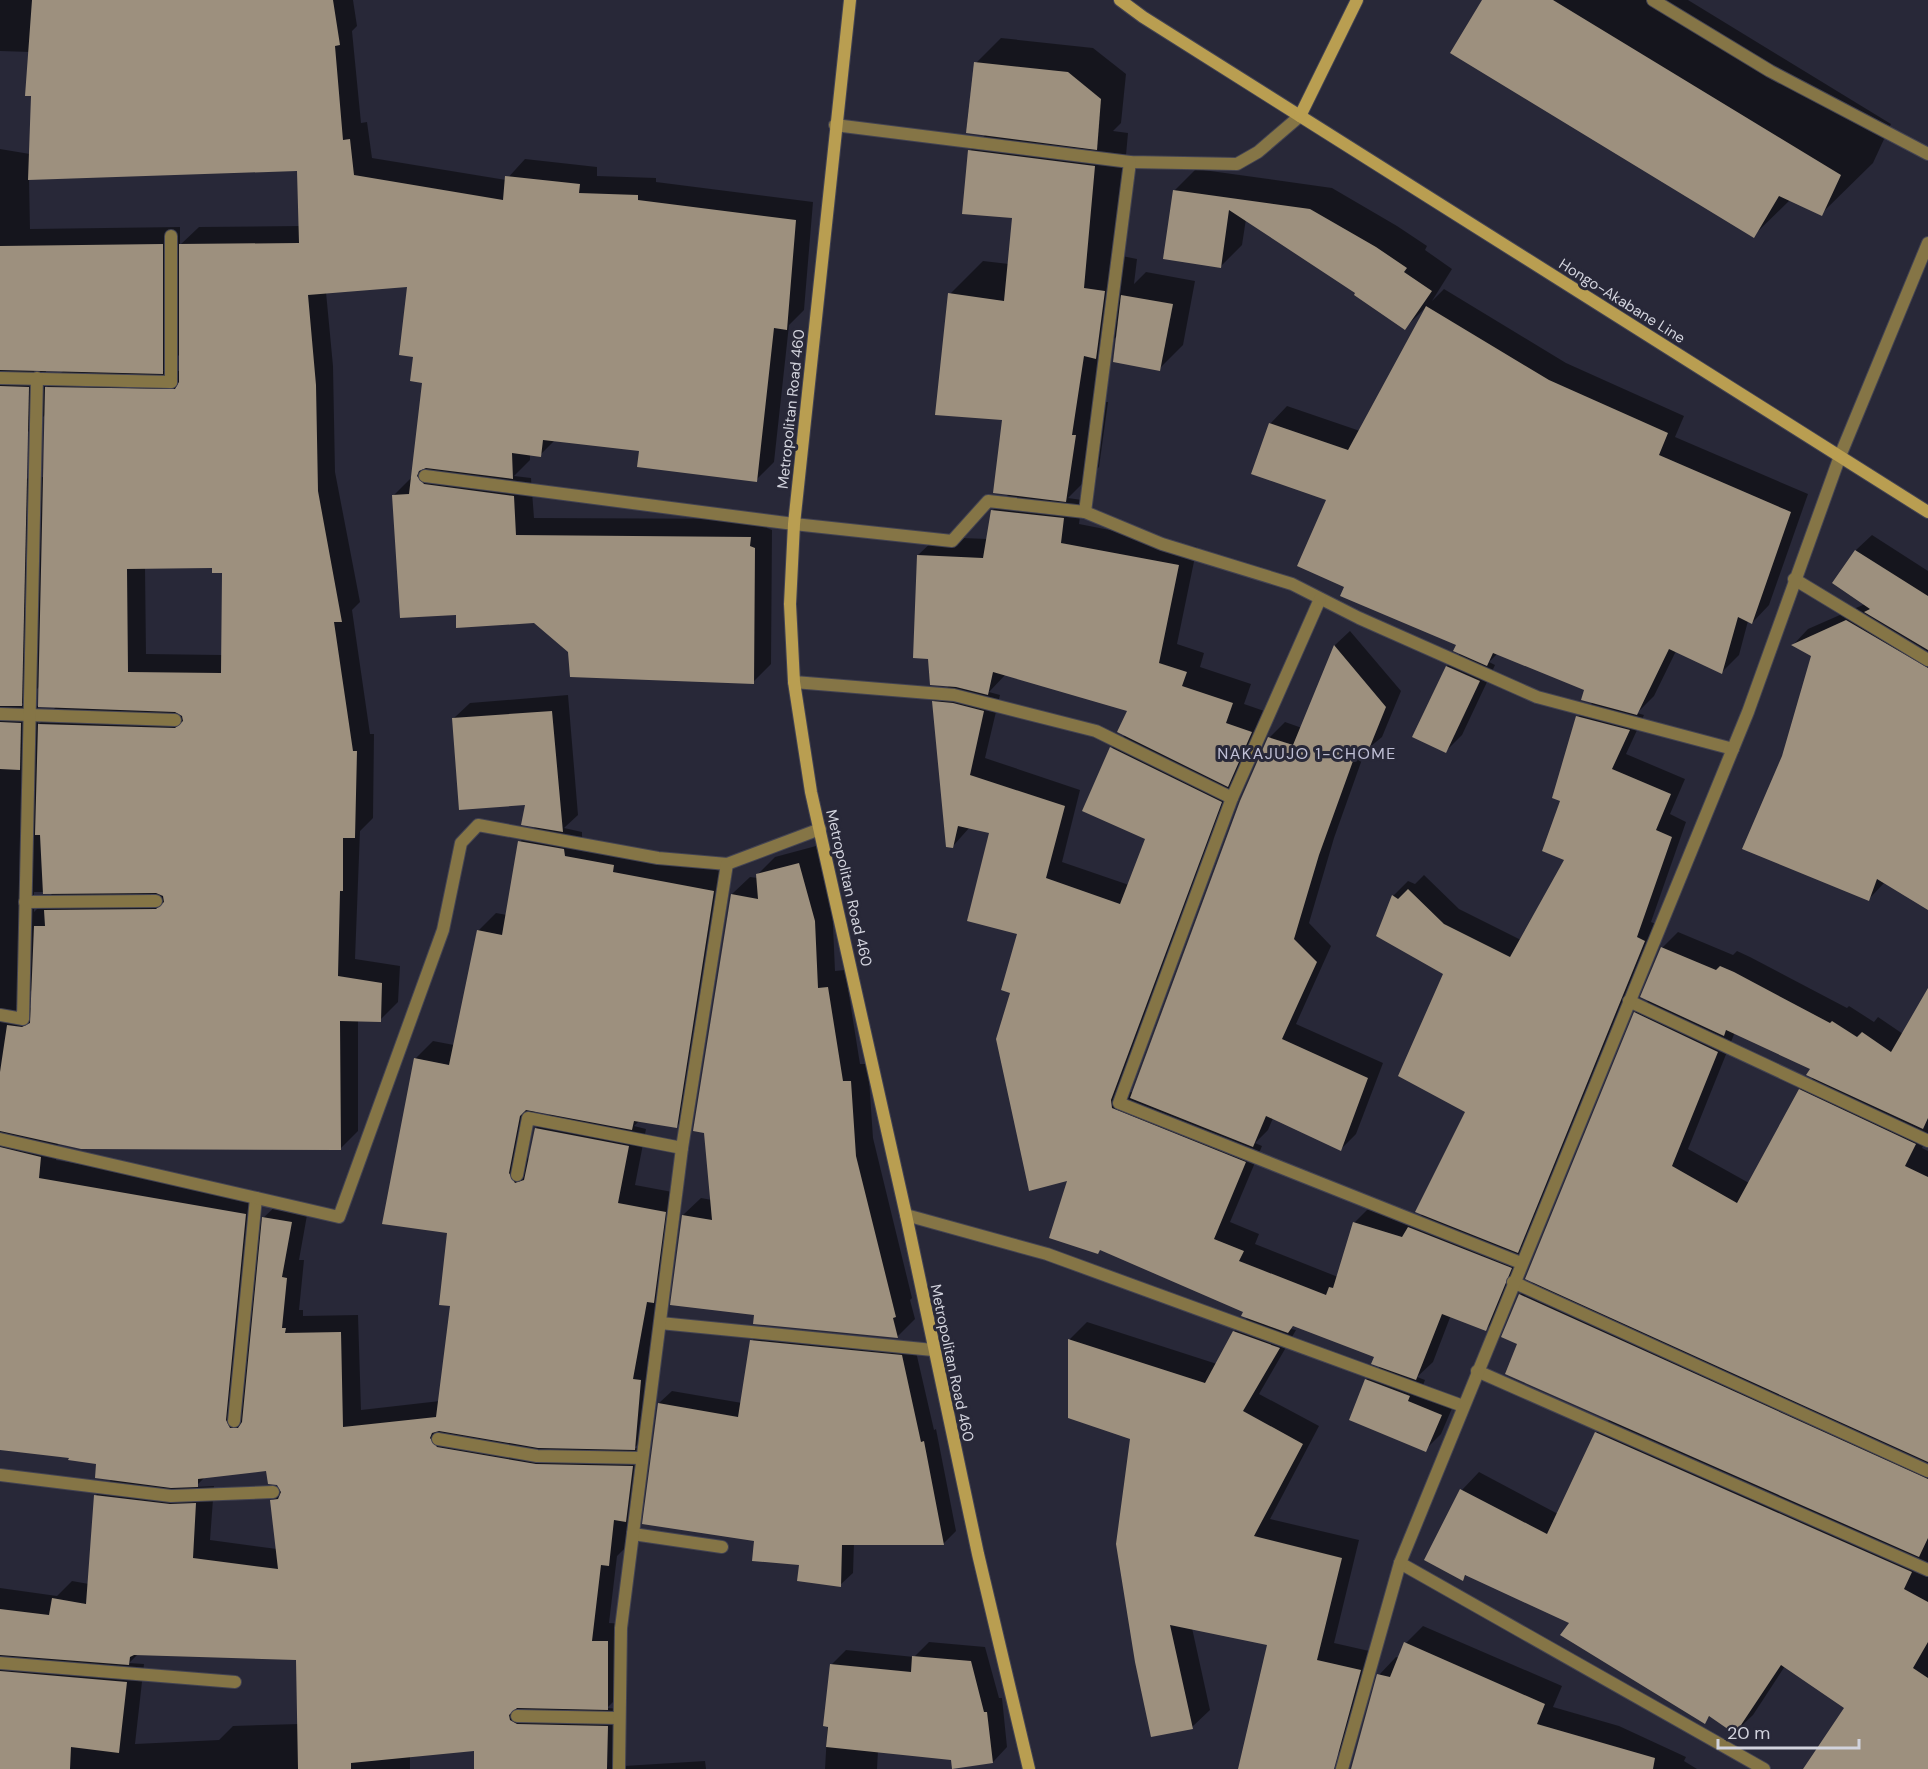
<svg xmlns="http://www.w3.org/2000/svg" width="1928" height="1769" font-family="'DM Sans',sans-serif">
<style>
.shadow{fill:#0007;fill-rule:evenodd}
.building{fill:#9d907e;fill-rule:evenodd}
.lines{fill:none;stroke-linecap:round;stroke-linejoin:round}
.service-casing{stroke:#434352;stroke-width:14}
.minor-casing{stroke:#434352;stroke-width:14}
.tertiary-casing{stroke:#434352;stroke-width:14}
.secondary-casing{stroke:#434352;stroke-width:14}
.service{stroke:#857546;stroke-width:12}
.minor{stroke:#857546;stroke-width:12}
.tertiary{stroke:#857546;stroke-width:12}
.secondary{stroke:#b99e51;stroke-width:12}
.labels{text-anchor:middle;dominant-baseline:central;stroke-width:6;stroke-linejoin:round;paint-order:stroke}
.street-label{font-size:15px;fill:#d2d3dd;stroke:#282838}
.neighbourhood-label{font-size:16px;letter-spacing:1.5px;fill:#c0c0d6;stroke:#282838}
</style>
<rect width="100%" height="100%" fill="#282838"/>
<g class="shadow">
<path d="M0,0H353L357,26L352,31L361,123L367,122L372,158L506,180L525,159L597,167V176L656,178V182L813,202L804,310L789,325L774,462L756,480L640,449L555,440L540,455L530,454V460L514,476L531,478L534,518L768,519L767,528L772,530L771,664L753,682L570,652L535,621L457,613L394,495L412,477L423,382L414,356L409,286L326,292L333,366L335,472L360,602L352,610L370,734H374L373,818L360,831L355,959L400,966L398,1002L380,1020H358V1131L340,1149L58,1142L56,1160L263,1196L261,1220L282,1200L309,1204L299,1260H304L299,1310H303V1316L358,1315L361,1410L440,1401L452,1304L448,1231L415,1059L433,1041L454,1045L478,931L496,913L507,915L520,842L536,826L527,803L454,718L470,703L568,695L578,815L564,828L582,832V839L630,854L732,873L694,1109L676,1127L640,1120L634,1126L646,1129L635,1185L683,1194L671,1283L662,1293L653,1430L634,1448L650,1449L644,1503L629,1517L626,1547L617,1556L609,1623L626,1624L625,1690L607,1708L625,1709L624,1766L705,1761L706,1769H476L475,1749L410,1756V1769H0V1588L57,1596L72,1581L89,1584L95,1496L112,1479L98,1463L70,1456L0,1448V481L43,477L46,414L27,433L0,434V149L30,154L33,95L30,52L0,51ZM298,170L300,226L199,227L180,245V227L30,229L29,179ZM181,353V371H163ZM46,370H64L45,389ZM145,567H214L224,572L222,655L146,654ZM40,686L57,706L38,725V706L21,705ZM34,892H54L34,912ZM33,989V1008L16,1006ZM535,1110L551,1113L536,1128L529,1160L526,1155ZM267,1469L282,1490L271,1501L277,1549L210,1540L214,1486L195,1487L206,1476ZM138,1654L298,1658L299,1724L233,1726L219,1740L135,1744L144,1664L129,1663Z"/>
<polygon points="1484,0 1688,0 1891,124 1873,163 1821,214 1790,200 1753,236"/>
<path d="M1001,38L1093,48L1126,74L1121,123L1113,131L1128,133L1117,255L1137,259L1134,284L1146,272L1195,281L1183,345L1159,369L1118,335L1114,339L1104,402H1108L1099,467L1068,498L1082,500L1079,524L1197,547L1177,644L1204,653L1200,667L1251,684L1244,704L1270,713L1246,766L1231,782L1237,785L1128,1091L1133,1093L1269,738L1285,722L1302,728L1335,645L1350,631L1401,691L1382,737L1365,751L1334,838L1309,923L1331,946L1296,1024L1383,1063L1356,1134L1341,1149L1273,1118L1268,1130L1255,1143L1262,1146L1230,1222L1259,1234L1255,1244L1338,1277L1354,1223L1371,1206L1416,1220L1423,1214L1467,1111L1445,973L1393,896L1408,881L1415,884L1424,875L1459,909L1521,940L1566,859L1562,800L1578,717L1593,702L1586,689L1498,653L1489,662L1495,665L1462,735L1446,751L1414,736L1447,666L1461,653L1458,644L1346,586L1329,499L1270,424L1287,406L1360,431L1425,308L1405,328L1357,292L1246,219L1242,245L1221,266L1174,191L1196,169L1332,188L1397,226L1427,246L1425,250L1452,269L1432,301L1444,289L1566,363L1684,416L1675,437L1808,494L1769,605L1752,623L1748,621L1739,655L1722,672L1676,651L1654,696L1637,713L1644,715L1626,754L1685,779L1670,814L1686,822L1651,922L1660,926L1533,1236L1520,1249L1527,1251L1502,1313L1486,1329L1451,1315L1433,1362L1417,1377L1425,1380L1423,1385L1456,1399L1441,1434L1425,1450L1366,1380L1381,1366L1376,1356L1294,1325L1291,1329L1296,1330L1259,1394L1319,1426L1270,1519L1359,1540L1334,1643L1378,1653L1355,1734L1325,1769H1239L1269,1643L1192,1628L1210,1710L1192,1727L1152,1736L1132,1438L1069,1417L1070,1339L1087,1322L1217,1364L1234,1332L1248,1317L1245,1311L1101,1249L1098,1252L1070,1179L1012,992L1019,933L991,832L970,827L953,846L933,702L950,685L918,555L937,537L988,539L993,510L1009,494L1004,418L950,294L983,261L1009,264L1013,217L970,151L986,134L976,63ZM1006,674L1129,710L1125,735L1112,748L1147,838L1129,885L1062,862L1080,790L985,758L1000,695L989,692Z"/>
<polygon points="1872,535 1928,571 1928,908 1884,883 1869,899 1783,756 1813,655 1793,645 1808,629 1865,604 1856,550"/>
<polygon points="816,846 832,903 835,971 845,970 860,1064 868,1064 873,1138 912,1298 910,1300 915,1319 897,1337 756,1313 683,1215 701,1198 712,1200 732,894 750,877 758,878 757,875 775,857"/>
<path d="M1678,932L1733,955L1737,951L1750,957L1847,1008L1849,1006L1874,1022L1878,1017L1903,1034L1928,991V1135L1922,1148L1928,1151V1769H1805L1846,1707L1785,1666L1753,1715L1735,1732L1711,1715L1704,1722L1571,1622L1467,1574L1463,1579L1426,1559L1462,1490L1479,1472L1558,1514L1596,1433L1610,1419L1519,1343L1520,1295L1534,1281L1635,1013L1649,1000L1662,948ZM1735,1032L1812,1068L1814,1077L1800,1090L1749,1183L1688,1149Z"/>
<polygon points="764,1328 914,1343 934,1430 936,1429 956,1531 944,1543 854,1543 853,1573 840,1585 755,1540 659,1403 672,1391 742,1403 752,1341"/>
<polygon points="1423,1626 1562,1686 1553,1707 1619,1726 1686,1757 1684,1761 1697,1769 1370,1769 1379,1675 1396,1657 1399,1658 1406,1643"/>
<polygon points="929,1642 985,1647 999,1698 1002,1698 1007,1747 993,1762 878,1751 877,1769 825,1769 831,1665 846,1650 914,1657"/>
</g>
<g class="building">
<path d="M32,0H333L340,45L335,46L343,140L350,139L354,175L503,200L505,176L580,184L579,193L638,195V200L796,220L787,330L774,328L757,482L637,467L639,451L543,440L541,457L512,453L513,479L426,468L419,471L417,476L424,484L514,496L516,535L751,537L750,546L755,548L754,684L570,677L568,652L534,623L456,628V615L400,618L392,495L409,494L422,383L410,381L413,357L399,355L407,287L308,295L316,385L318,491L342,622H334L353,751H357L355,838H343V891H340L338,976L382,983L381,1022L340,1021L341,1150L81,1149L0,1131V1072L7,1025L22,1027L30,1023L34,926H45L44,910L156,909L164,902L163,896L156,893L43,894L40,835H35L38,724L175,728L183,721L182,716L175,712L38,707L45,387L175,389L179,382V244L299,243L297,171L28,180L31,96H25ZM212,568V573H222L221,673L128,672L127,569Z"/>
<polygon points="1482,0 1553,0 1841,175 1822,216 1779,196 1754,238 1450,53"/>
<polygon points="974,62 1068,72 1101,99 1097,150 966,133"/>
<polygon points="968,150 1095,166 1084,288 1105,291 1096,359 1084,356 1072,435 1076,435 1066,502 993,493 1002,420 935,415 948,293 1004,301 1012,218 962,214"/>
<polygon points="1173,190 1310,209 1376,247 1407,268 1404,272 1432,291 1405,330 1354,295 1355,293 1229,210 1221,268 1163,259"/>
<polygon points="163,244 163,374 0,370 0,246"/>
<polygon points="1121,295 1173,304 1160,371 1113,362"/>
<polygon points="1426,306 1549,380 1668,433 1659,455 1791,512 1752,624 1738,617 1722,674 1669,649 1637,715 1581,700 1584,690 1493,653 1487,666 1453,651 1456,645 1340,596 1344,587 1297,566 1326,500 1251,474 1269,423 1348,450"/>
<polygon points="0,386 29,387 22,706 0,706"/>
<polygon points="991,510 1064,518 1061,543 1179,565 1159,663 1187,672 1182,686 1233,703 1226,723 1252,732 1228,787 1117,732 1127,711 993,672 988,695 956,687 930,685 928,659 913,658 917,555 983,558"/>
<polygon points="1855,550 1928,596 1928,650 1864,612 1870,609 1832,583"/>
<polygon points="1846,620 1928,668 1928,910 1877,879 1869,901 1742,849 1782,756 1811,656 1791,645"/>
<polygon points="1334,645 1386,707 1367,754 1357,750 1319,855 1294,939 1317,962 1282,1039 1368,1078 1341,1151 1266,1116 1253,1147 1130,1098 1240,801 1268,737 1293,745"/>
<polygon points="1446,666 1480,681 1446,753 1412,737"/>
<polygon points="932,701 953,703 984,711 970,775 1065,806 1046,878 1120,904 1145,839 1082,811 1110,747 1222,802 1111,1100 1112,1108 1246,1162 1214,1239 1244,1251 1239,1261 1326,1295 1329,1287 1333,1288 1353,1222 1402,1237 1408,1227 1512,1268 1486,1331 1442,1314 1416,1380 1371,1364 1374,1357 1293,1326 1288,1333 1241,1316 1243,1312 1100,1250 1098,1254 1049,1238 1067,1181 1029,1191 996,1039 1010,993 1001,990 1017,934 967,921 989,833 958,826 953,848 946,847"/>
<polygon points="552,711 563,832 521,825 525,805 459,810 452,718"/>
<polygon points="1576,716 1630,730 1612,769 1671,794 1656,830 1672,837 1637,937 1645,941 1518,1253 1415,1212 1465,1112 1398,1076 1443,974 1376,936 1392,895 1398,899 1408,889 1444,924 1510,957 1564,860 1542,851 1560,801 1552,798"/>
<polygon points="0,722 21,723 20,770 0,769"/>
<polygon points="518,841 564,849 565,856 614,865 613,872 714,891 677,1128 634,1121 632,1130 526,1110 520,1116 509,1173 515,1183 524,1180 535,1128 629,1146 618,1203 666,1212 654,1303 647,1302 633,1379 641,1380 635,1450 538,1448 439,1431 432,1433 430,1438 437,1447 536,1464 633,1466 626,1522 614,1520 609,1566 601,1565 592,1641 608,1641 608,1710 517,1708 509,1715 510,1720 517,1724 608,1726 607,1769 474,1769 474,1751 351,1763 351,1769 298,1769 296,1660 134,1655 130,1657 129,1665 0,1655 0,1609 49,1615 52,1598 86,1604 94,1495 170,1504 196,1503 193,1558 278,1569 270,1500 278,1499 281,1492 277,1485 268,1484 266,1471 198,1479 198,1487 171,1488 95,1478 96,1464 68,1460 69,1458 0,1450 0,1147 41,1157 39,1178 246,1214 226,1420 230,1428 238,1428 242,1422 262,1217 292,1222 282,1277 287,1278 282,1328 286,1328 285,1333 341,1332 343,1427 436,1417 450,1306 439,1305 447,1233 382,1224 414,1058 449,1065 477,930 502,935"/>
<polygon points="799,863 815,921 818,988 828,987 843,1081 851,1081 856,1156 896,1317 893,1318 898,1338 753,1324 754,1315 670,1305 682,1215 712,1220 704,1133 693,1131 731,894 758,899 756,874"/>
<polygon points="1661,947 1716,970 1720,966 1734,972 1830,1023 1832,1021 1857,1037 1862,1032 1891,1052 1928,988 1928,1118 1923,1129 1806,1075 1810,1069 1726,1030 1724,1036 1640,997"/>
<polygon points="1634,1012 1718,1052 1672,1166 1737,1203 1799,1089 1916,1144 1905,1166 1928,1177 1928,1462 1525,1279"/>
<polygon points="1519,1294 1928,1479 1928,1538 1919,1557 1505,1374 1517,1344 1501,1337"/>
<polygon points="1233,1331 1280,1348 1243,1411 1303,1444 1254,1536 1342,1558 1317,1660 1361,1670 1334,1769 1238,1769 1267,1645 1170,1625 1193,1729 1151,1737 1135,1662 1116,1544 1130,1439 1068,1418 1068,1339 1205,1383"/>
<polygon points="750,1340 902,1355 921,1442 924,1441 944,1545 842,1545 841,1587 797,1581 799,1565 752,1561 754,1541 642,1524 658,1403 738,1417"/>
<polygon points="1365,1379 1410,1396 1408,1401 1442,1415 1426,1452 1349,1420"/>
<polygon points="1595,1432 1912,1572 1904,1589 1928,1602 1928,1642 1913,1668 1928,1678 1928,1769 1803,1769 1844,1708 1781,1665 1735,1734 1709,1716 1705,1724 1560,1635 1569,1623 1465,1575 1463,1581 1424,1560 1460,1489 1547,1534"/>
<polygon points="1404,1642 1545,1704 1537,1724 1655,1758 1653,1769 1351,1769 1377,1674 1390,1677"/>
<polygon points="912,1656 971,1661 984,1712 987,1712 993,1763 952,1769 951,1760 826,1747 828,1727 823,1726 830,1664 911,1672"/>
<polygon points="0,1671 127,1682 119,1753 71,1747 70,1769 0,1769"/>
</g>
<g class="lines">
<defs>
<g id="service">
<polyline points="171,382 171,236"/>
<polyline points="425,476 794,524 952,541 988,501 1085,512 1162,544 1292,584 1359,618 1537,697 1733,749"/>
<polyline points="1320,599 1232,798 1119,1103 1521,1263"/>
<polyline points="794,682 954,695 1096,731 1232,798"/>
<polyline points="0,714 175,720"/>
<polyline points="25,902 156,901"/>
<polyline points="1629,1001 1928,1141"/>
<polyline points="517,1175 528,1118 682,1148"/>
<polyline points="906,1215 1047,1254 1463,1406"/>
<polyline points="1513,1282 1928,1471"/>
<polyline points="660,1323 933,1350"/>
<polyline points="1477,1371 1928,1570"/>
<polyline points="234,1421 256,1198"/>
<polyline points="438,1439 537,1456 642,1458"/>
<polyline points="0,1475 171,1496 273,1492"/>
<polyline points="633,1534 722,1547"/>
<polyline points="1400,1563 1764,1769"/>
<polyline points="0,1663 235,1682"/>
<polyline points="517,1716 618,1718"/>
</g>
<g id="minor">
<polyline points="835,125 1130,162 1237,164 1258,152 1300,116"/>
<polyline points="0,378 171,382"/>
<polyline points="1085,512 1130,162"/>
<polyline points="1794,579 1928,660"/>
<polyline points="0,1015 23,1019 37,378"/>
<polyline points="0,1139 339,1217 443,930 461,843 478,825 658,858 727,864 820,829"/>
<polyline points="619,1769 621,1628 682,1148 727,864"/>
<polyline points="1342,1769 1400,1563 1748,712 1840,456 1928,243"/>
</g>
<polyline id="tertiary" points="1653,0 1770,71 1928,154"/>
<g id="secondary">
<polyline points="850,0 794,524 790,604 794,682 811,792 906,1215 978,1554 1029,1769"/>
<polyline points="1120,0 1143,17 1928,512"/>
<polyline points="1300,116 1357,0"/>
</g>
</defs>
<use href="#service" class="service-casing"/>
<use href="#minor" class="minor-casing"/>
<use href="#tertiary" class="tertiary-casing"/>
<use href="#secondary" class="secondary-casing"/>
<use href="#service" class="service"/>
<use href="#minor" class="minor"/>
<use href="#tertiary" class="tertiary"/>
<use href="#secondary" class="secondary"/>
</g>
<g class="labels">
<g class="street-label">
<text transform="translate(1622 301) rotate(32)">Hongo-Akabane Line</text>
<text transform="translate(791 409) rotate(-84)">Metropolitan Road 460</text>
<text transform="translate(849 888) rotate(77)">Metropolitan Road 460</text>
<text transform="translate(952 1363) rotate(78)">Metropolitan Road 460</text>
</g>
<g class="neighbourhood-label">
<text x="1307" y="753">NAKAJUJO 1-CHOME</text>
</g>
</g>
<path d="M1718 1739v9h141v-9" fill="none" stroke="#d2d3dd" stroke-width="3"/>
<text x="1727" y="1739" font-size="18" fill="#d2d3dd" stroke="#282838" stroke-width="4.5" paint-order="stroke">20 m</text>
</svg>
